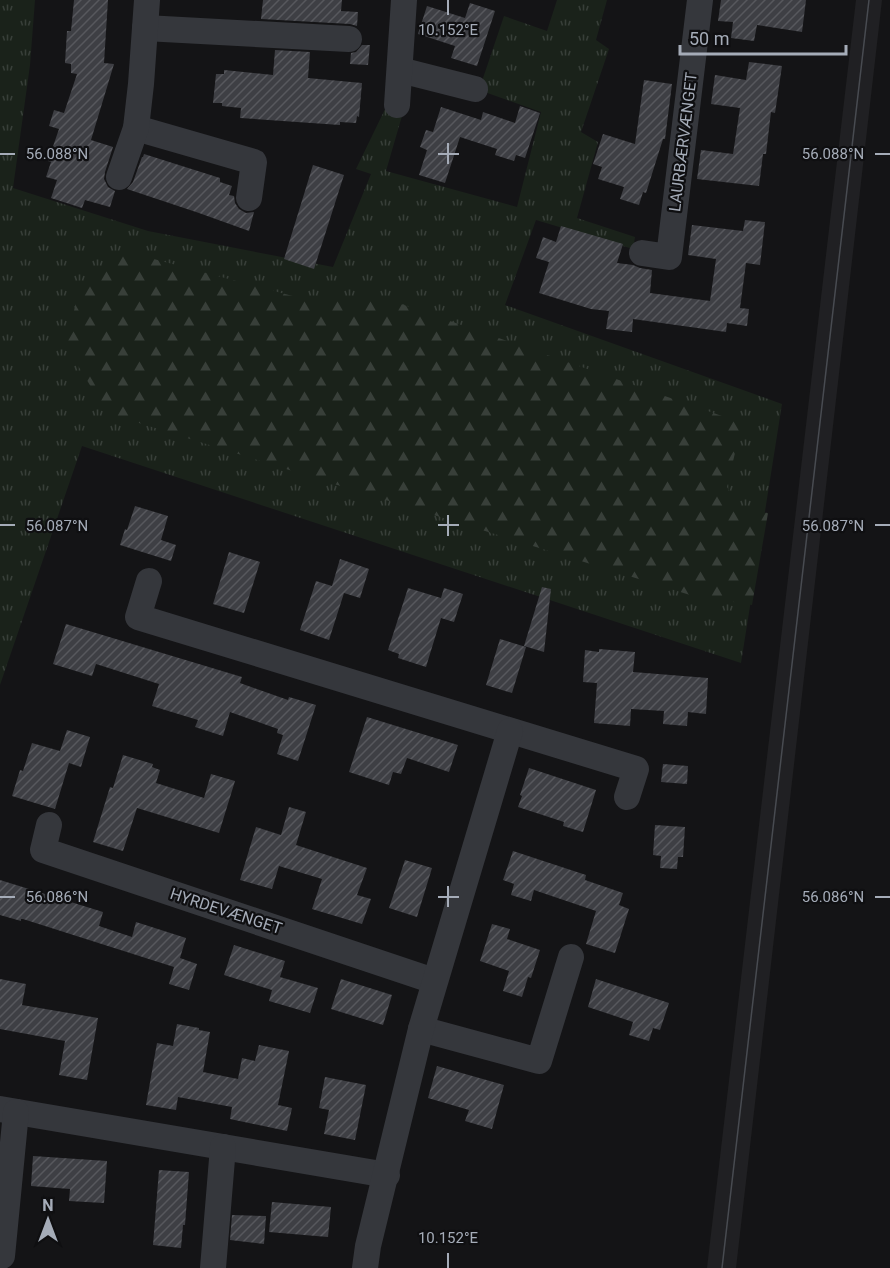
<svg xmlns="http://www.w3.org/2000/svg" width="890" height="1268" font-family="Roboto,sans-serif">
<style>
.built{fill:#202023}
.grass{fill:url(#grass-tufts)}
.forest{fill:url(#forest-firs)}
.building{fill:url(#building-hatch)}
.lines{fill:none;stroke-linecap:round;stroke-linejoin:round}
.minor{stroke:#35373c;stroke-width:26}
.tram{stroke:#484b51;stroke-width:1.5}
.ticks{fill:none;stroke:#a5acb8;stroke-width:2}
.labels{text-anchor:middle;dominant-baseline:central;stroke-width:4.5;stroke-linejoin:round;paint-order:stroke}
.street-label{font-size:16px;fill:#a5acb8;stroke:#0f0f11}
.ticks-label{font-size:15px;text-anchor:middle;fill:#a5acb8;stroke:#0f0f11;stroke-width:4.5;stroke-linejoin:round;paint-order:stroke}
</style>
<defs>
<pattern id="grass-tufts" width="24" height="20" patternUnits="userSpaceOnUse" patternTransform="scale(1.5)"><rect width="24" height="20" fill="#1a221a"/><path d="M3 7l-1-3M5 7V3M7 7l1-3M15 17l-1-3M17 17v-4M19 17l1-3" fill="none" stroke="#383f39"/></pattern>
<pattern id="forest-firs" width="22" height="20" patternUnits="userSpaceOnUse" patternTransform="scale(1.5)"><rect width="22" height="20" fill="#1a221a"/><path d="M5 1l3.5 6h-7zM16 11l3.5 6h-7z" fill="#383f39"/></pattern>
<pattern id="building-hatch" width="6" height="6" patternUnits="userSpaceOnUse" patternTransform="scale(1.5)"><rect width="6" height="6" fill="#3e3f44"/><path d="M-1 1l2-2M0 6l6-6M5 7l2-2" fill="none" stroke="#57585d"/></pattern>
</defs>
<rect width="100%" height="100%" fill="#141416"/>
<polygon class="built" points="856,0 882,0 736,1268 707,1268"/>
<polygon class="grass" points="0,0 35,0 30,65 13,188 148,231 333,267 371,174 356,169 388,103 404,109 386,171 517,207 541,112 479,90 504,16 547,31 557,0 607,0 596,40 609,49 581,132 598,142 577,218 635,237 633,249 536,220 505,305 782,404 741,663 82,446 0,685"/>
<polygon class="forest" points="120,250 304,299 387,299 742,423 727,487 741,510 768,513 752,605 690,595 107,413 66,346 76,302"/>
<g class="building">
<polygon points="74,0 108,0 104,63 114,64 91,140 113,147 105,172 104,179 108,187 115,191 110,207 85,200 82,208 51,198 57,180 46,177 51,162 48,161 59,129 49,126 54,110 64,113 77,74 71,73 71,64 65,63 67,31 71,31"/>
<polygon points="263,0 342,0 341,11 358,12 357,26 350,24 261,19"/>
<polygon points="721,0 806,0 802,32 757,25 754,41 731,38 733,22 718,21"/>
<polygon points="470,3 495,11 477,66 451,58 455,46 418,34 427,6 465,18"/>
<polygon points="362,45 370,45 368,65 350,64 351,53 356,52"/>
<polygon points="275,50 310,52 308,78 362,83 359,117 357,116 356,123 340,122 340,125 240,118 241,108 222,106 222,103 213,103 216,74 224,74 224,70 273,75"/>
<polygon points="749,62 782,66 775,113 771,112 766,154 763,154 759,186 697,179 701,150 733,154 740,108 711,104 715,75 746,80"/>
<polygon points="644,80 672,84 665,139 663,139 646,193 643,192 639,205 620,199 624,187 598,179 602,167 593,164 603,134 635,144"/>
<polygon points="520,106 540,113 525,158 516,155 514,161 495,155 497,149 460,137 445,183 419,175 427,150 420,147 426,130 433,132 441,107 481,120 483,112 515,123"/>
<polygon points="144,154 220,178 220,182 232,186 229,195 234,196 235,203 239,209 246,213 254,212 249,231 199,213 127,189 133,182 142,157 143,157"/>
<polygon points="313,165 344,175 314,269 284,259"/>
<polygon points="745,220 765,222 760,265 746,263 740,308 749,309 747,326 727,323 726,332 633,319 632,332 606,329 609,311 591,309 539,293 549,262 536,258 543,237 556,242 561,226 623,244 617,263 633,265 640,268 652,270 650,293 710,301 716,259 688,255 692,225 743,231"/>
<polygon points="135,506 168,516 161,540 176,545 171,561 120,545 125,529 127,530"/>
<polygon points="229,552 260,562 244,613 213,604"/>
<polygon points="340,559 369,569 360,598 344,593 329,640 300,630 316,581 332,586"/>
<polygon points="542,587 551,589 544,652 524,646"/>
<polygon points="408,588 441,598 444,588 463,594 454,622 441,618 426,667 398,658 399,654 388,650"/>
<polygon points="66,624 242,677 240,683 288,700 289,697 316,705 298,761 277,754 283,735 277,733 278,729 230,712 223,736 195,727 198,720 152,706 159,684 96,664 92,676 53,664"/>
<polygon points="500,639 526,647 512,693 486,685"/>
<polygon points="599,649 635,652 633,672 708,678 706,714 688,712 687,726 663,724 664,711 631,709 630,726 594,723 597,683 583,682 585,650 599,652"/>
<polygon points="367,717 458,745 449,772 407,758 401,774 393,772 389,785 349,772"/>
<polygon points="67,730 90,737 81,767 69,763 55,809 12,796 20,770 23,771 32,743 60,751"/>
<polygon points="123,755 153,764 152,767 160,770 156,783 204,798 211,774 235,781 219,833 137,808 123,851 93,842 110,787 113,788"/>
<polygon points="663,764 688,766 687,784 661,782"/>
<polygon points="529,768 596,790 583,832 563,826 564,822 518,807 522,796 520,795"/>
<polygon points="289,807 306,812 296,845 367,868 357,895 371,899 362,924 312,909 322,879 279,866 272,889 240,880 256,827 281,835"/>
<polygon points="655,825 685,827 683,857 678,857 677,869 660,868 661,856 653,855"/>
<polygon points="513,851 586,875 585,880 623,893 619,905 629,909 615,953 586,944 596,911 534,890 531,901 511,895 514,884 503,880"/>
<polygon points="405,860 432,868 417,917 389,908"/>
<polygon points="0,880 103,912 99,926 132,937 136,922 186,938 180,958 197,964 189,990 169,984 174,967 23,919 21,919 21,921 0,915"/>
<polygon points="492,924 510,929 507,939 540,950 531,978 528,977 522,997 503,991 509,971 480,961"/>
<polygon points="234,945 285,961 280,977 318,988 310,1013 269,1001 272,990 224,975"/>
<polygon points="0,979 26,984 22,1005 98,1018 87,1080 59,1075 65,1041 0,1029"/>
<polygon points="341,979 392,995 383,1025 331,1009"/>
<polygon points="596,979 669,1003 660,1030 653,1028 649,1041 629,1035 633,1022 588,1007"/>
<polygon points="177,1024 199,1028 199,1030 210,1032 203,1072 238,1079 242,1058 255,1061 259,1045 289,1051 278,1105 292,1108 287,1131 230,1119 232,1107 178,1097 176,1110 146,1105 157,1043 173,1046"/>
<polygon points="437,1066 504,1085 492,1129 465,1121 469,1110 428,1098"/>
<polygon points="325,1077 366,1085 355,1140 324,1134 329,1110 319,1108"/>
<polygon points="33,1156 107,1161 104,1203 69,1201 70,1189 31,1186"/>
<polygon points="159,1170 189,1172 185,1225 183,1225 181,1248 153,1245"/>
<polygon points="272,1202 331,1207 328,1237 269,1232"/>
<polygon points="232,1215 266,1216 264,1244 230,1240"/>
</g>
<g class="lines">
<g class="minor">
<polyline points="145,28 349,39"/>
<polyline points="400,70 475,89"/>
<polyline points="397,105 404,0"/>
<polyline points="136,128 254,162 249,198"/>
<polyline points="119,177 136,128 141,84 147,0"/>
<polyline points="642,253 669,257 700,0"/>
<polyline points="149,581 138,617 636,769 627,797"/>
<polyline points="49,825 43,850 434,981"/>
<polyline points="421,1029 539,1061 571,957"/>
<polyline points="0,1109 387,1175"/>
<polyline points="2,1256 16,1112"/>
<polyline points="213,1268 223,1147"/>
<polyline points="365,1268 368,1246 421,1029 510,731"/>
</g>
<polyline class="tram" points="722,1268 869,0"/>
</g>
<path class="ticks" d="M448,0V15M448,143V164M0,154H15M438,154H459M875,154H890M448,515V536M0,525H15M438,525H459M875,525H890M448,886V907M0,897H15M438,897H459M875,897H890M448,1253V1268"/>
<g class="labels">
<g class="street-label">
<text transform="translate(683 142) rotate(-83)">LAURBÆRVÆNGET</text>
<text transform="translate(226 911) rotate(18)">HYRDEVÆNGET</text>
</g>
</g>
<g class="ticks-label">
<text x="448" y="35">10.152°E</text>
<text x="57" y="159">56.088°N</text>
<text x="833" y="159">56.088°N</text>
<text x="57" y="531">56.087°N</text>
<text x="833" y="531">56.087°N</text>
<text x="57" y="902">56.086°N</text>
<text x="833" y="902">56.086°N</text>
<text x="448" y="1243">10.152°E</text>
</g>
<g transform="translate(48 1220)" stroke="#0f0f11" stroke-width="4.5" paint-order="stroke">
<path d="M0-4.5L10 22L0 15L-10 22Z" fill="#a5acb8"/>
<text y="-9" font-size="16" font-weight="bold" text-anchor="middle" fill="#a5acb8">N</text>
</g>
<path d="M680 45v9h166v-9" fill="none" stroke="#a5acb8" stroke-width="3"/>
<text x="689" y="45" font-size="18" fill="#a5acb8" stroke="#0f0f11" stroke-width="4.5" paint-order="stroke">50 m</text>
</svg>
